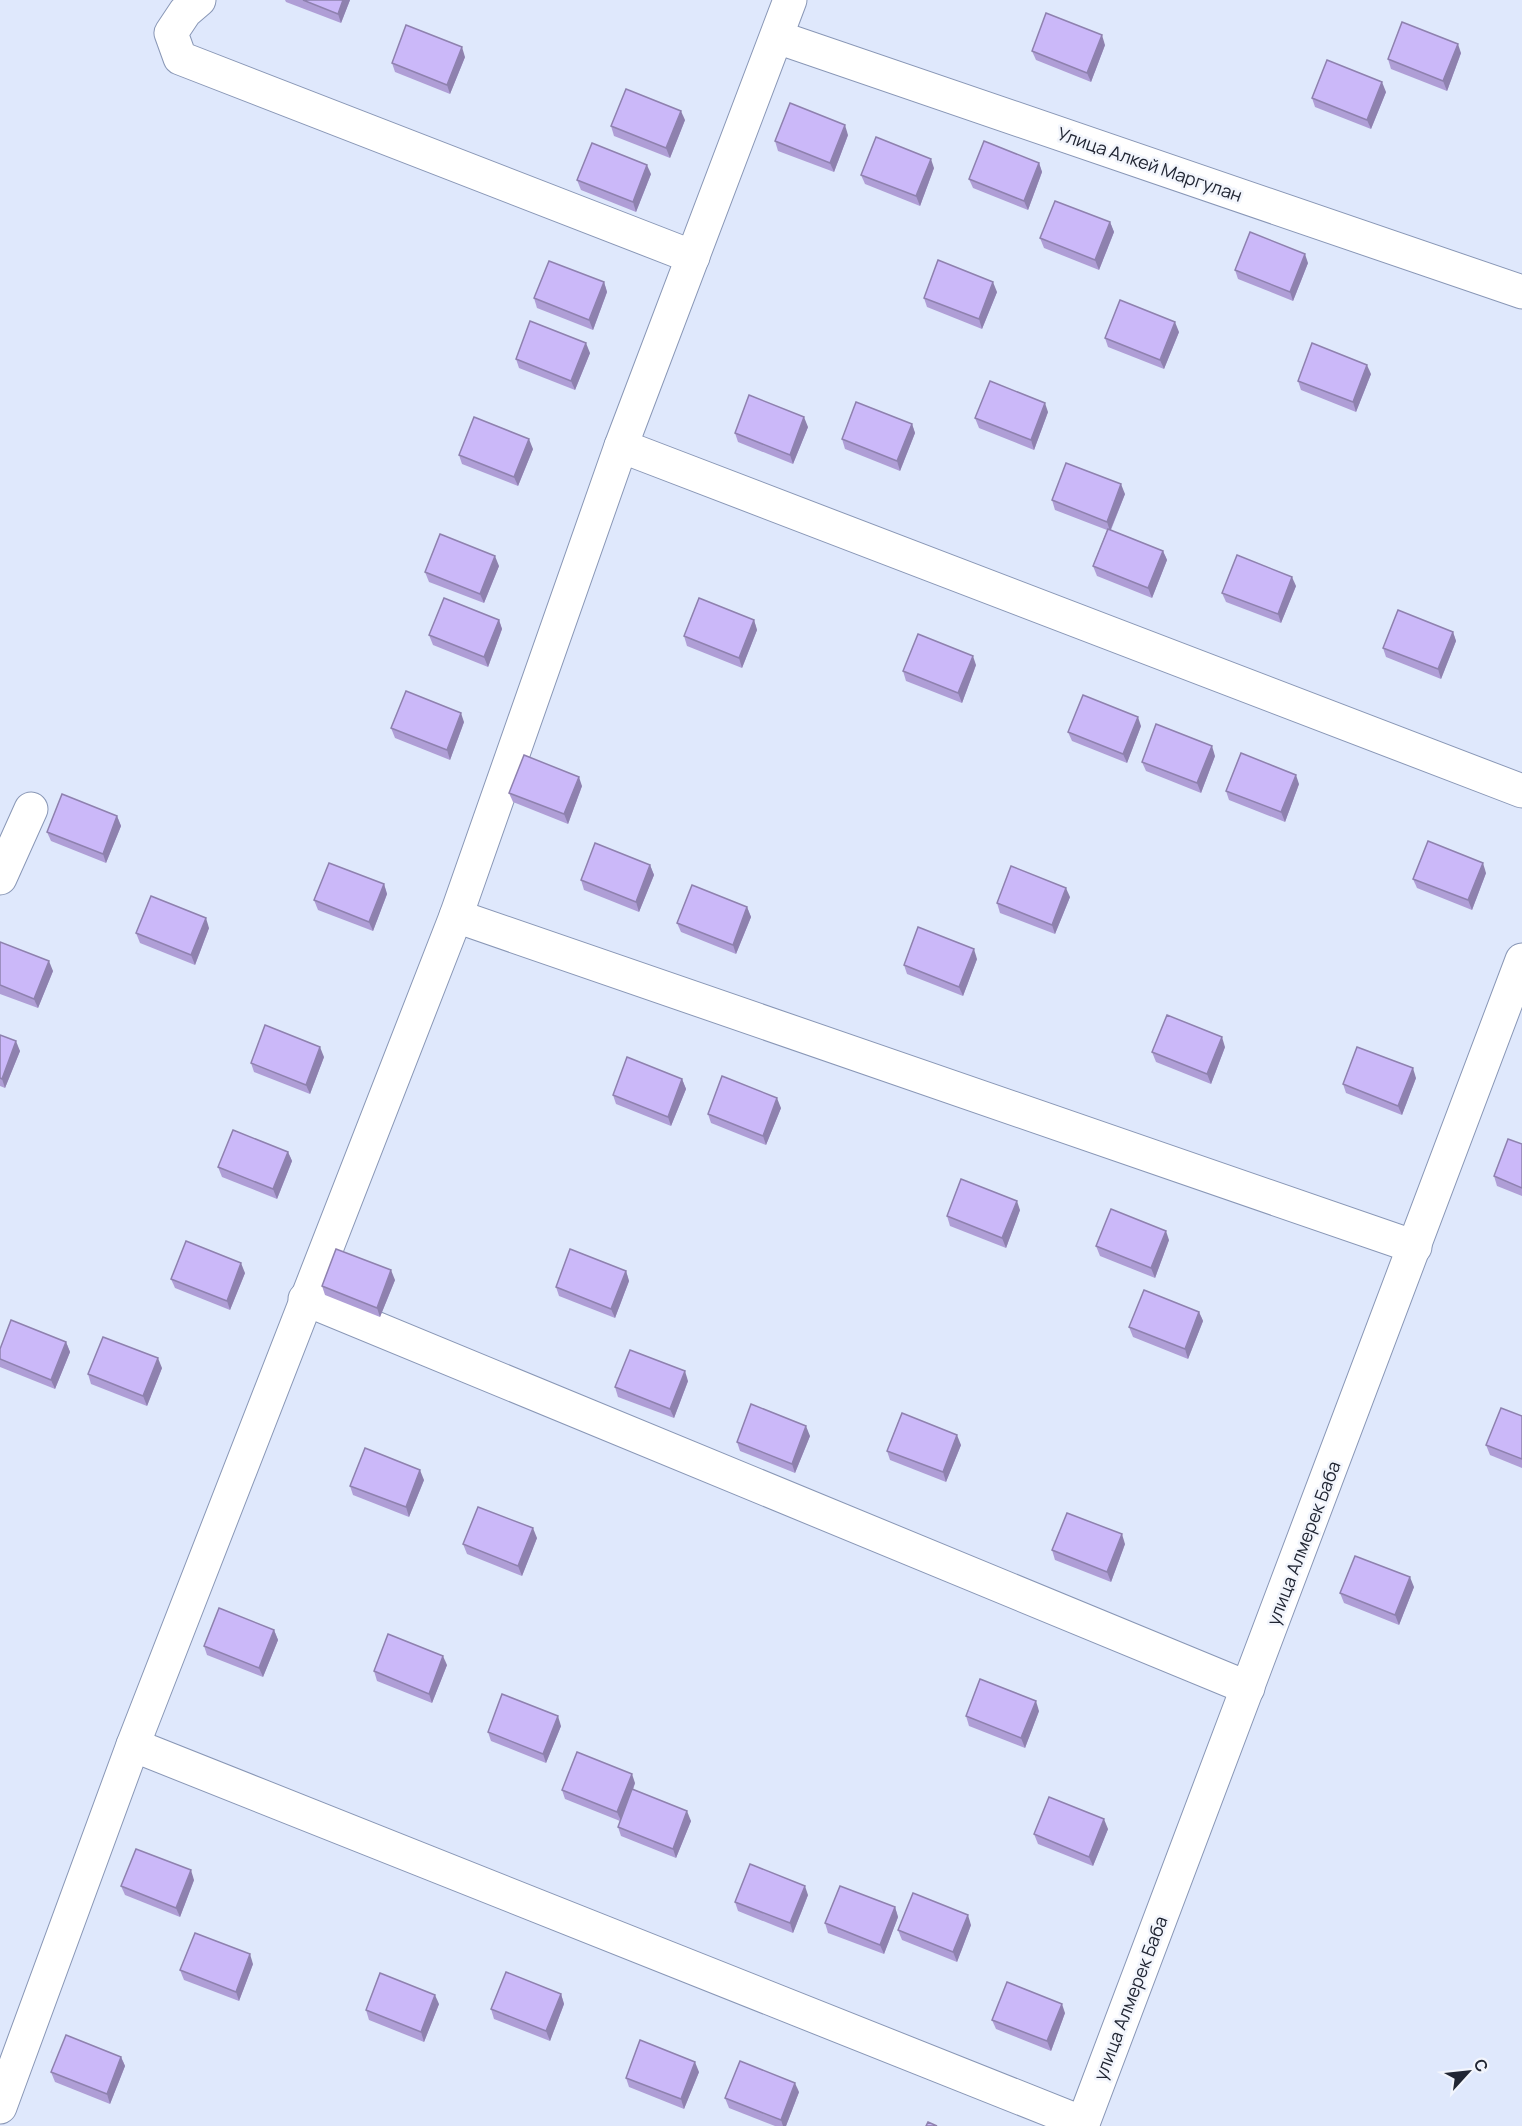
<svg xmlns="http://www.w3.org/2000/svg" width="1522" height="2126" font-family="Manrope,sans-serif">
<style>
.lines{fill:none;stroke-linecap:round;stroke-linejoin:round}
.minor-casing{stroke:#8997b6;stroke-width:35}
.tertiary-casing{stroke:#8997b6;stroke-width:35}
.minor{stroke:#fff;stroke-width:33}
.tertiary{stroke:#fff;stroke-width:33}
.wall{fill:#af9ed6}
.shaded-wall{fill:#8e81ae}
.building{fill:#cbb8f9;stroke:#8e81ae;stroke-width:1.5}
.labels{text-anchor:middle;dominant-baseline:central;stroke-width:5;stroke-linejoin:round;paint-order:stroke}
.street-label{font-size:18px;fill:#212633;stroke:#f2f5fc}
</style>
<rect width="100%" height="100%" fill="#dfe8fc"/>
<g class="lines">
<defs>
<g id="minor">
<polyline points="199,0 185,12 171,33 180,58 693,257"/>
<polyline points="777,37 1522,292"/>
<polyline points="621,446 1522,791"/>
<polyline points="0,878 31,809"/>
<polyline points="456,916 1415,1247"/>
<polyline points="305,1299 1248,1688"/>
<polyline points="133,1745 1083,2123"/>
<polyline points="0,2107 133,1745 456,916 621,446 790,0"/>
</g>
<polyline id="tertiary" points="1082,2126 1522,960"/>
</defs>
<use href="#minor" class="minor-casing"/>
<use href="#tertiary" class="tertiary-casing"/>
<use href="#minor" class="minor"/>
<use href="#tertiary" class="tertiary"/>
</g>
<g class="wall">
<polygon points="285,0 350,0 341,23 286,2"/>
<polygon points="1105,45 1091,82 1036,60 1032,51"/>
<polygon points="1461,53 1447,91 1391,69 1388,59"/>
<polygon points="465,57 450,94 395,72 392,63"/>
<polygon points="1386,92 1371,129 1315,107 1312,98"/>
<polygon points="685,120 670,158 614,136 611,126"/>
<polygon points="848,135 834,172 778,151 775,141"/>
<polygon points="1039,163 1042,172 1028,210 973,188 969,179"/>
<polygon points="934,168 920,206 865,184 861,175"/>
<polygon points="651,174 636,212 581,190 577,180"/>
<polygon points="1110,222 1114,232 1099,270 1044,248 1040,238"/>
<polygon points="1308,263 1293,301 1238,279 1235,270"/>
<polygon points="604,282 607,292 593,330 537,308 534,298"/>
<polygon points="997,292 982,329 927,307 924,298"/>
<polygon points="1179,332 1164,369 1108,347 1105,338"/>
<polygon points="590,353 575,390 519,368 516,359"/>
<polygon points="1371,374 1356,412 1301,390 1298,381"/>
<polygon points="1048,412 1034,450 979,428 975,418"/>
<polygon points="912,424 915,433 900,471 845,449 842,439"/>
<polygon points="808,427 793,464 738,442 735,433"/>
<polygon points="533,449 518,486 462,464 459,455"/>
<polygon points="1125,494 1111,530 1163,551 1167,560 1152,598 1097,576 1093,566 1107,530 1055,510 1052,500"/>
<polygon points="499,566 484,603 429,582 425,572"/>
<polygon points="1296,586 1281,623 1226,602 1222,593"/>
<polygon points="499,620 502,629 488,667 433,645 429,635"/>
<polygon points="754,620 757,630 742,668 687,646 684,636"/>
<polygon points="1453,632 1456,641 1441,679 1386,657 1383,648"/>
<polygon points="976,665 962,703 906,681 903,671"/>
<polygon points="464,722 450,760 395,738 391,728"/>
<polygon points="1141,726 1127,763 1072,741 1068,732"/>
<polygon points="1215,756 1201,793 1146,771 1142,762"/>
<polygon points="1299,784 1285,822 1229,800 1226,791"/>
<polygon points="582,786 568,824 513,802 509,793"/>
<polygon points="117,816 121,826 106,863 51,841 47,832"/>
<polygon points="650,865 654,875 639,912 584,890 581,880"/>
<polygon points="1486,873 1472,910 1417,888 1413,879"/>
<polygon points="384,884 387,894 373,931 318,910 314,900"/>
<polygon points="1070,897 1055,934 1000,913 997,903"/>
<polygon points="747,907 751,917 736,954 681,932 677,923"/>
<polygon points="209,928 195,965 140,943 136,933"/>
<polygon points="0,942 53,971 38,1008 0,994"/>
<polygon points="977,959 963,996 907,974 904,965"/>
<polygon points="0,1035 20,1051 5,1088 0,1086"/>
<polygon points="1225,1047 1211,1084 1156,1062 1152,1052"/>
<polygon points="324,1057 310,1094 254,1072 251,1063"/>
<polygon points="1416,1078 1402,1115 1346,1093 1343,1084"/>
<polygon points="682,1079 686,1089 671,1126 616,1104 613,1095"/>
<polygon points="781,1108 766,1145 711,1123 708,1114"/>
<polygon points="1522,1144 1522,1196 1497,1186 1494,1176"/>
<polygon points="288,1152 292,1161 277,1199 222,1177 218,1167"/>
<polygon points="1020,1210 1006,1248 950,1226 947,1216"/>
<polygon points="1169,1240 1155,1278 1100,1256 1096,1246"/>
<polygon points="626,1271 629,1281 615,1318 559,1296 556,1287"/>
<polygon points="245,1273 230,1310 175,1288 171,1279"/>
<polygon points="395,1280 380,1317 325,1295 322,1286"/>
<polygon points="1199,1312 1203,1321 1188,1359 1133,1337 1129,1327"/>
<polygon points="66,1342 70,1352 55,1389 0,1367 0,1349"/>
<polygon points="162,1368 147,1406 91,1384 88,1374"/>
<polygon points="688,1381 674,1418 618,1397 615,1387"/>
<polygon points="1522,1416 1522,1468 1490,1455 1486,1445"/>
<polygon points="810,1436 795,1473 740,1451 737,1442"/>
<polygon points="961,1445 946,1482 890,1460 887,1451"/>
<polygon points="424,1480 409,1517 353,1495 350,1486"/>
<polygon points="537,1538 522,1576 467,1554 463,1544"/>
<polygon points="1125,1544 1111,1582 1055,1560 1052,1550"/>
<polygon points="1414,1587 1399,1625 1344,1603 1340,1593"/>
<polygon points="274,1630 278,1640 263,1677 207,1655 204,1646"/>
<polygon points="447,1665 432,1703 377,1681 374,1671"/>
<polygon points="1039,1711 1025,1748 969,1726 966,1716"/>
<polygon points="561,1726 546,1763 491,1741 488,1732"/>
<polygon points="635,1783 633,1790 691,1821 676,1858 621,1836 618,1827 620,1821 565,1799 562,1790"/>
<polygon points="1108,1829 1093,1866 1038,1844 1034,1834"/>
<polygon points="194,1880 180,1917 125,1895 121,1886"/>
<polygon points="808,1895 793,1933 738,1911 735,1902"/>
<polygon points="895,1907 898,1917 884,1954 828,1933 825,1923"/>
<polygon points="971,1925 957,1962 902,1940 898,1930"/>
<polygon points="253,1964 239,2001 184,1980 180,1970"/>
<polygon points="561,1994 564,2004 550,2041 494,2019 491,2009"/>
<polygon points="439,2004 424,2042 369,2020 366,2010"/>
<polygon points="1065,2013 1051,2051 996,2029 992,2020"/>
<polygon points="121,2057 125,2066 110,2104 55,2082 51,2072"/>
<polygon points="699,2072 684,2109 629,2087 626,2078"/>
<polygon points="799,2092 786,2126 775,2126 729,2108 725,2098"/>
</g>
<g class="shaded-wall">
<polygon points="343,0 350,0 341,23 338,14"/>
<polygon points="1102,35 1105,45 1091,82 1087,73"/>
<polygon points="1458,44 1461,53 1447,91 1443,81"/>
<polygon points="462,47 465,57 450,94 447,85"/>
<polygon points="1382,82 1386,92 1371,129 1367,120"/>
<polygon points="681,111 685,120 670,158 666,148"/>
<polygon points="845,125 848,135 834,172 830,163"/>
<polygon points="931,159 934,168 920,206 916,196"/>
<polygon points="1039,163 1042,172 1028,210 1024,201"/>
<polygon points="647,165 651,174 636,212 633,202"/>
<polygon points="1110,222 1114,232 1099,270 1095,260"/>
<polygon points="1305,254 1308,263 1293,301 1290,292"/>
<polygon points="604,282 607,292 593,330 589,320"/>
<polygon points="993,282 997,292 982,329 979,319"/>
<polygon points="1175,322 1179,332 1164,369 1160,360"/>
<polygon points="586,343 590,353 575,390 571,381"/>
<polygon points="1367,365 1371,374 1356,412 1353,402"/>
<polygon points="1045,403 1048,412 1034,450 1031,440"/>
<polygon points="804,417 808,427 793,464 790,455"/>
<polygon points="912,424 915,433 900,471 897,461"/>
<polygon points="529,439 533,449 518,486 514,477"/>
<polygon points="1121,484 1125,494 1110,531 1107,522"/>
<polygon points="1163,551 1167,560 1152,598 1148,588"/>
<polygon points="495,556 499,566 484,603 480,594"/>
<polygon points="1292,577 1296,586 1281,623 1278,614"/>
<polygon points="499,620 502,629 488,667 484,657"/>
<polygon points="754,620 757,630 742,668 739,658"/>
<polygon points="1453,632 1456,641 1441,679 1438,669"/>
<polygon points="973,656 976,665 962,703 958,693"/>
<polygon points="461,713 464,722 450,760 447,750"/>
<polygon points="1138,717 1141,726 1127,763 1123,754"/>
<polygon points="1212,746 1215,756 1201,793 1197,783"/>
<polygon points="1296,775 1299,784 1285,822 1281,812"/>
<polygon points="579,777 582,786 568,824 564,814"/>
<polygon points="117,816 121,826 106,863 103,854"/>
<polygon points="1483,863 1486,873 1472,910 1468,900"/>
<polygon points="650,865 654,875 639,912 636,902"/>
<polygon points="384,884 387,894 373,931 369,922"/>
<polygon points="1066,888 1070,897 1055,934 1052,925"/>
<polygon points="747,907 751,917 736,954 733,945"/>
<polygon points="206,918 209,928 195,965 191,955"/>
<polygon points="974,949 977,959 963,996 959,987"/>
<polygon points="49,961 53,971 38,1008 34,999"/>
<polygon points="1222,1037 1225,1047 1211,1084 1207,1074"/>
<polygon points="16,1041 20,1051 5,1088 2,1079"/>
<polygon points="320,1047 324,1057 310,1094 306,1085"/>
<polygon points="1413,1068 1416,1078 1402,1115 1398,1106"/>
<polygon points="682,1079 686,1089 671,1126 668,1117"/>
<polygon points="777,1098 781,1108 766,1145 763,1136"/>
<polygon points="288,1152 292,1161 277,1199 273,1189"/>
<polygon points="1017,1201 1020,1210 1006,1248 1002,1238"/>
<polygon points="1166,1231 1169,1240 1155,1278 1151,1268"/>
<polygon points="241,1263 245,1273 230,1310 227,1301"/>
<polygon points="391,1270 395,1280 380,1317 377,1308"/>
<polygon points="626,1271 629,1281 615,1318 611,1309"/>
<polygon points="1199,1312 1203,1321 1188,1359 1185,1349"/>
<polygon points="66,1342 70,1352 55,1389 51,1380"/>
<polygon points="158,1358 162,1368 147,1406 143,1396"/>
<polygon points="685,1371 688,1381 674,1418 670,1409"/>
<polygon points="806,1426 810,1436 795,1473 792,1464"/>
<polygon points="957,1435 961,1445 946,1482 943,1472"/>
<polygon points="420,1470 424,1480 409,1517 406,1507"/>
<polygon points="533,1528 537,1538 522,1576 518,1566"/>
<polygon points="1122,1534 1125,1544 1111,1582 1107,1572"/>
<polygon points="1410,1577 1414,1587 1399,1625 1395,1615"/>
<polygon points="274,1630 278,1640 263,1677 259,1668"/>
<polygon points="443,1656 447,1665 432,1703 429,1694"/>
<polygon points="1036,1701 1039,1711 1025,1748 1021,1738"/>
<polygon points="558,1716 561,1726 546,1763 543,1754"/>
<polygon points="632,1774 635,1783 621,1821 617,1812"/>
<polygon points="687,1811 691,1821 676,1858 673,1849"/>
<polygon points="1104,1819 1108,1829 1093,1866 1089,1857"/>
<polygon points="191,1870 194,1880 180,1917 176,1908"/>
<polygon points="805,1886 808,1895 793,1933 790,1923"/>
<polygon points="895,1907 898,1917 884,1954 880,1945"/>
<polygon points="968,1915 971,1925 957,1962 953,1952"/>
<polygon points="250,1954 253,1964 239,2001 236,1992"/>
<polygon points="561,1994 564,2004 550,2041 546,2031"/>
<polygon points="435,1995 439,2004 424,2042 421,2032"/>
<polygon points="1062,2004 1065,2013 1051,2051 1047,2041"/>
<polygon points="121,2057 125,2066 110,2104 107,2094"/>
<polygon points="695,2062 699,2072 684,2109 681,2099"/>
<polygon points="795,2083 799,2092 786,2126 783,2126 781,2120"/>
</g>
<g class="building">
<polygon points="303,0 343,0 338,14"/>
<polygon points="1046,13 1102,35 1087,73 1032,51"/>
<polygon points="1402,22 1458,44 1443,81 1388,59"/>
<polygon points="406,25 462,47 447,85 392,63"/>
<polygon points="1327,60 1382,82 1367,120 1312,98"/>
<polygon points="626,89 681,111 666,148 611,126"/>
<polygon points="790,103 845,125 830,163 775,141"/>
<polygon points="876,137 931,159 916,196 861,175"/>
<polygon points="984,141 1039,163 1024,201 969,179"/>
<polygon points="592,143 647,165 633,202 577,180"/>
<polygon points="1055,201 1110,222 1095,260 1040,238"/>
<polygon points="1250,232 1305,254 1290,292 1235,270"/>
<polygon points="938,260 993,282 979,319 924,298"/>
<polygon points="549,261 604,282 589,320 534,298"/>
<polygon points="1120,300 1175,322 1160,360 1105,338"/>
<polygon points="530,321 586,343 571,381 516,359"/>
<polygon points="1312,343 1367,365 1353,402 1298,381"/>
<polygon points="990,381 1045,403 1031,440 975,418"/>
<polygon points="749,395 804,417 790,455 735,433"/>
<polygon points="856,402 912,424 897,461 842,439"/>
<polygon points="474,417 529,439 514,477 459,455"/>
<polygon points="1066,463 1121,484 1107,522 1052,500"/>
<polygon points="1108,529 1163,551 1148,588 1093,566"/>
<polygon points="440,534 495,556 480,594 425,572"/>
<polygon points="1237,555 1292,577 1278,614 1222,593"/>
<polygon points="444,598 499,620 484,657 429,635"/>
<polygon points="699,598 754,620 739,658 684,636"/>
<polygon points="1398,610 1453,632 1438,669 1383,648"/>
<polygon points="918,634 973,656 958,693 903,671"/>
<polygon points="406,691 461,713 447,750 391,728"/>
<polygon points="1083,695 1138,717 1123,754 1068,732"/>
<polygon points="1156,724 1212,746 1197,783 1142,762"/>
<polygon points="1241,753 1296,775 1281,812 1226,791"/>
<polygon points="524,755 579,777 564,814 509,793"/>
<polygon points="62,794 117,816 103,854 47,832"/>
<polygon points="1428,841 1483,863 1468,900 1413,879"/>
<polygon points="595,843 650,865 636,902 581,880"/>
<polygon points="329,863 384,884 369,922 314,900"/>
<polygon points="1011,866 1066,888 1052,925 997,903"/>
<polygon points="692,885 747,907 733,945 677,923"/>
<polygon points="151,896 206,918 191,955 136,933"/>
<polygon points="918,927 974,949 959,987 904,965"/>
<polygon points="0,942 49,961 34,999 0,985"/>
<polygon points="1167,1015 1222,1037 1207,1074 1152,1052"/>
<polygon points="265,1025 320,1047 306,1085 251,1063"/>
<polygon points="0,1035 16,1041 2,1079 0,1078"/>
<polygon points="1357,1047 1413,1068 1398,1106 1343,1084"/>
<polygon points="627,1057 682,1079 668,1117 613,1095"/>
<polygon points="722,1076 777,1098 763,1136 708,1114"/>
<polygon points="233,1130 288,1152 273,1189 218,1167"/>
<polygon points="1508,1139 1522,1144 1522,1188 1494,1176"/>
<polygon points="961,1179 1017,1201 1002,1238 947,1216"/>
<polygon points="1111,1209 1166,1231 1151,1268 1096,1246"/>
<polygon points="186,1241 241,1263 227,1301 171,1279"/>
<polygon points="336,1249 391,1270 377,1308 322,1286"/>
<polygon points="570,1249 626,1271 611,1309 556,1287"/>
<polygon points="1144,1290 1199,1312 1185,1349 1129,1327"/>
<polygon points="11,1320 66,1342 51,1380 0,1359 0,1349"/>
<polygon points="103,1337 158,1358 143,1396 88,1374"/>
<polygon points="630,1350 685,1371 670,1409 615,1387"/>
<polygon points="751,1404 806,1426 792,1464 737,1442"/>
<polygon points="1501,1408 1522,1416 1522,1459 1486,1445"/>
<polygon points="902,1413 957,1435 943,1472 887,1451"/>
<polygon points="365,1448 420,1470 406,1507 350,1486"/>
<polygon points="478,1507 533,1528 518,1566 463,1544"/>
<polygon points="1067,1513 1122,1534 1107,1572 1052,1550"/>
<polygon points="1355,1556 1410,1577 1395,1615 1340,1593"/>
<polygon points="219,1608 274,1630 259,1668 204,1646"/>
<polygon points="388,1634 443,1656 429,1694 374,1671"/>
<polygon points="980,1679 1036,1701 1021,1738 966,1716"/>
<polygon points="502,1694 558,1716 543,1754 488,1732"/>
<polygon points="577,1752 632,1774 617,1812 562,1790"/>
<polygon points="632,1789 687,1811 673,1849 618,1827"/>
<polygon points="1049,1797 1104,1819 1089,1857 1034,1834"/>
<polygon points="136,1849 191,1870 176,1908 121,1886"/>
<polygon points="750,1864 805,1886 790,1923 735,1902"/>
<polygon points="840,1886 895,1907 880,1945 825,1923"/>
<polygon points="913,1893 968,1915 953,1952 898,1930"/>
<polygon points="195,1933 250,1954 236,1992 180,1970"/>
<polygon points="506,1972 561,1994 546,2031 491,2009"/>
<polygon points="380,1973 435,1995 421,2032 366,2010"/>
<polygon points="1007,1982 1062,2004 1047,2041 992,2020"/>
<polygon points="66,2035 121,2057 107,2094 51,2072"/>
<polygon points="640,2040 695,2062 681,2099 626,2078"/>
<polygon points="740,2061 795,2083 781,2120 725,2098"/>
<polygon points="928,2122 937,2126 926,2126"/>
</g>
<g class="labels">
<g class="street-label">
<text transform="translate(1150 164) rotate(19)">Улица Алкей Маргулан</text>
<text transform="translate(1303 1543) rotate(-69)">улица Алмерек Баба</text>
<text transform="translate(1130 1998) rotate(-69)">улица Алмерек Баба</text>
</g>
</g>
<g transform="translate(1468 2072) rotate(63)" stroke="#f2f5fc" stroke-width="4.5" paint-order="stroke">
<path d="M0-4.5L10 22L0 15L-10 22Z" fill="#212633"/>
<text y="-9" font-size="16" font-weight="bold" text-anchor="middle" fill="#212633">С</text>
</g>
</svg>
